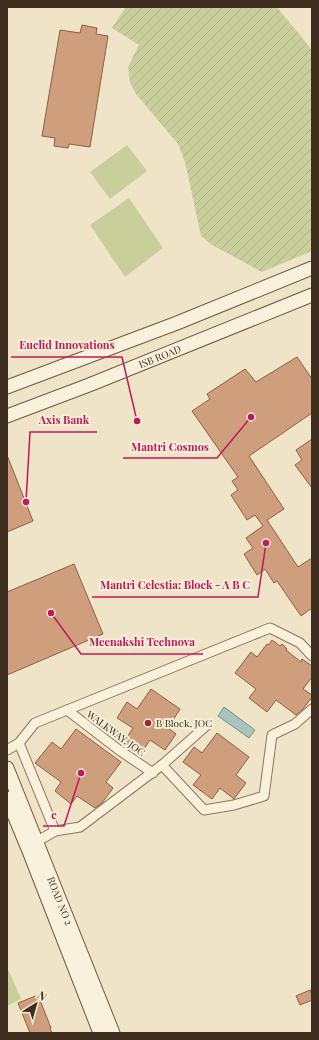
<svg xmlns="http://www.w3.org/2000/svg" width="319" height="1040" font-family="'Playfair Display',serif">
<style>
.grass{fill:#c9cf9b}
.garden{fill:url(#garden-furrows)}
.water{fill:#a9c4bc;stroke:#6f938a}
.building{fill:#cf9f7d;stroke:#8d5f41}
.lines{fill:none;stroke-linecap:round;stroke-linejoin:round}
.street-casing{stroke:#8d765c;stroke-width:11}
.secondary-casing{stroke:#6f573f;stroke-width:15}
.street{stroke:#faf1dc;stroke-width:9}
.secondary{stroke:#faf1dc;stroke-width:13}
.poi-dot{fill:#9e2a2b;stroke:#f7eed8;stroke-width:1.5}
.labels{text-anchor:middle;dominant-baseline:central;stroke-width:4;stroke-linejoin:round;paint-order:stroke}
.street-label{font-size:10px;fill:#3d2e20;stroke:#f7eed8}
.poi-label{font-size:10px;fill:#3d2e20;stroke:#f7eed8;text-anchor:start}
.leader{fill:none;stroke:#c2185b;stroke-width:1.5}
.callout-dot{fill:#c2185b;stroke:#f7eed8;stroke-width:1.5}
.callout-label{font-size:11px;text-anchor:middle;font-weight:bold;fill:#c2185b;stroke:#f7eed8;stroke-width:4;stroke-linejoin:round;paint-order:stroke}
</style>
<defs>
<pattern id="garden-furrows" width="10" height="10" patternUnits="userSpaceOnUse"><rect width="10" height="10" fill="#c9cf9b"/><path d="M-1 1l2-2M0 10L10 0M9 11l2-2" fill="none" stroke="#aeb285"/></pattern>
</defs>
<rect width="100%" height="100%" fill="#f0e4c8"/>
<g class="grass">
<polygon points="127,145 147,171 110,199 90,172"/>
<polygon points="129,198 163,248 125,277 90,225"/>
<polygon points="9,971 21,999 7,1006 7,972"/>
</g>
<polygon class="garden" points="126,7 277,7 312,50 312,251 262,272 212,245 201,236 185,162 178,144 136,94 130,83 128,67 139,45 112,28"/>
<polygon class="water" points="224,707 255,730 249,738 218,716"/>
<g class="building">
<polygon points="82,25 97,28 96,34 108,36 90,147 69,144 68,148 54,146 55,138 42,136 60,30 80,33"/>
<polygon points="297,357 312,379 312,413 249,456 284,509 267,520 298,567 312,558 312,608 301,616 277,581 274,583 265,569 257,575 244,554 253,548 246,538 263,526 255,515 247,520 231,495 238,490 232,481 238,477 192,411 210,399 207,394 245,369 256,382"/>
<polygon points="312,439 312,488 295,465 302,460 296,450"/>
<polygon points="7,455 33,521 7,532"/>
<polygon points="74,564 103,634 7,675 7,592"/>
<polygon points="272,640 280,646 282,644 287,649 286,650 301,662 302,659 312,666 312,677 303,689 312,695 312,697 303,709 296,715 276,700 267,712 249,698 256,689 235,673 251,652 257,657 267,644 269,645"/>
<polygon points="151,689 180,709 168,728 176,734 165,750 150,740 140,755 123,743 133,728 117,718 127,702 137,709"/>
<polygon points="76,729 121,762 106,782 113,788 102,803 95,808 77,796 71,804 55,791 61,782 35,763 52,742 61,749"/>
<polygon points="217,733 249,757 236,775 246,783 234,799 220,788 212,799 193,785 201,775 183,762 194,747 202,753"/>
<polygon points="310,990 312,995 312,1000 300,1005 296,996"/>
<polygon points="38,995 51,1028 50,1028 52,1033 30,1033 18,1003"/>
</g>
<g class="lines">
<defs>
<g id="street">
<polyline points="67,710 119,750 153,773"/>
<polyline points="19,743 55,831"/>
<polyline points="7,750 19,743 35,723 270,628 300,643 312,656"/>
<polyline points="162,765 206,726"/>
<polyline points="36,842 55,831 80,827 162,765 204,810 234,805 264,796 272,735 295,724 312,709"/>
</g>
<g id="secondary">
<polyline points="7,387 177,323 312,268"/>
<path id="s1" d="M7,416L89,385L312,295"/>
<path id="s2" d="M7,768L113,1033"/>
<polyline points="7,798 29,851 100,1033"/>
</g>
</defs>
<use href="#street" class="street-casing"/>
<use href="#secondary" class="secondary-casing"/>
<use href="#street" class="street"/>
<use href="#secondary" class="secondary"/>
</g>
<circle class="poi-dot" cx="148" cy="723" r="4"/>
<g class="labels">
<g class="street-label">
<text stroke="none"><textPath href="#s1" startOffset="164">ISB ROAD</textPath></text>
<text transform="translate(116 733) rotate(36)">WALKWAY, JOC</text>
<text stroke="none"><textPath href="#s2" startOffset="143">ROAD NO 2</textPath></text>
</g>
<g class="poi-label">
<text x="156" y="723">B Block, JOC</text>
</g>
</g>
<path class="leader" d="M137 421L122 357H11M26 502L30 432H97M251 417L217 458H123M266 543L258 597H92M51 613L81 654H203M81 773L64 826H43"/>
<g class="callout-dot">
<circle cx="137" cy="421" r="4"/>
<circle cx="26" cy="502" r="4"/>
<circle cx="251" cy="417" r="4"/>
<circle cx="266" cy="543" r="4"/>
<circle cx="51" cy="613" r="4"/>
<circle cx="81" cy="773" r="4"/>
</g>
<g class="callout-label">
<text x="67" y="349">Euclid Innovations</text>
<text x="64" y="424">Axis Bank</text>
<text x="170" y="451">Mantri Cosmos</text>
<text x="175" y="589">Mantri Celestia: Block - A B C</text>
<text x="142" y="646">Meenakshi Technova</text>
<text x="54" y="819">c</text>
</g>
<rect width="319" height="1040" fill="none" stroke="#3d2e20" stroke-width="16"/>
<g transform="translate(36 1004) rotate(37)" stroke="#f7eed8" stroke-width="3" paint-order="stroke">
<path d="M0-3L7 15L0 10L-7 15Z" fill="#3d2e20"/>
<text y="-6" font-size="11" font-weight="bold" text-anchor="middle" fill="#3d2e20">N</text>
</g>
</svg>
